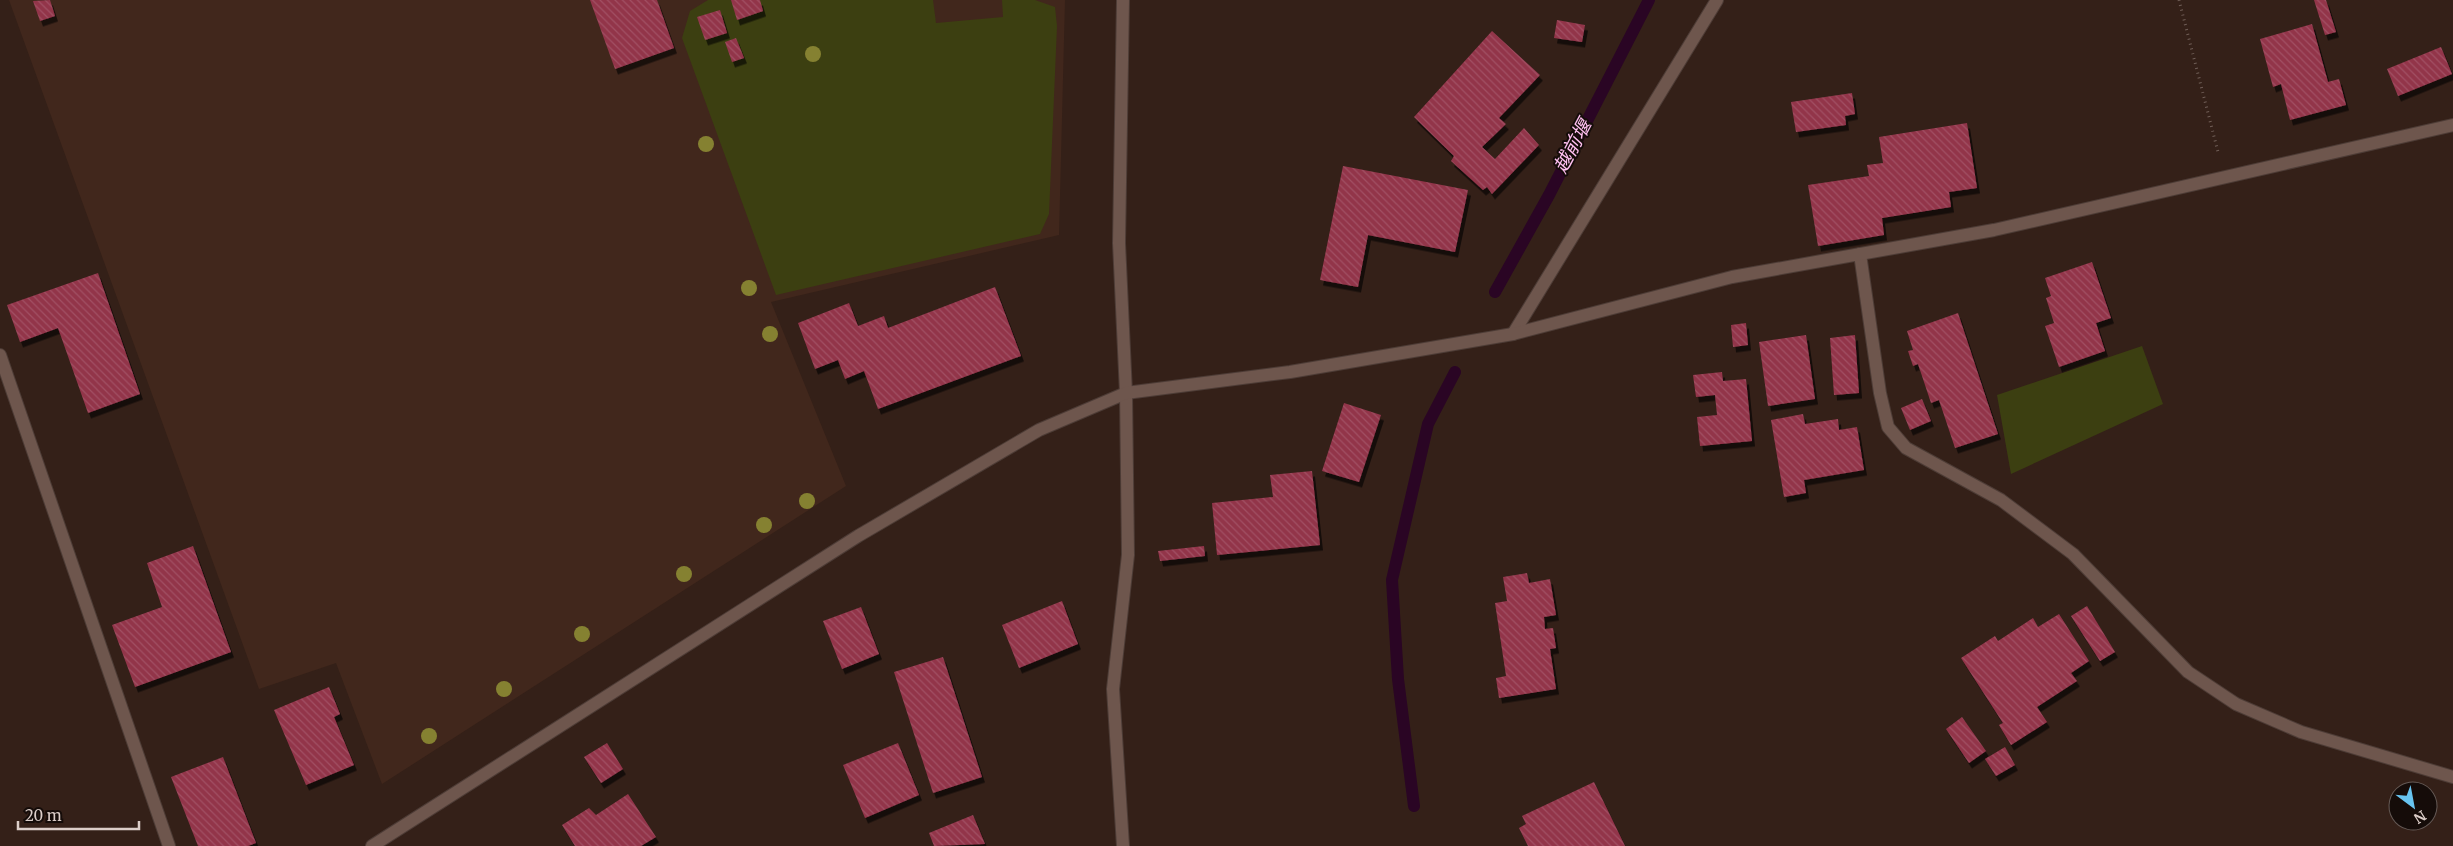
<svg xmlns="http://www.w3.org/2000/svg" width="2453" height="846" font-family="Merriweather,'Noto Sans JP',serif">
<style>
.built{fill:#41271c}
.grass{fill:#3c3f11}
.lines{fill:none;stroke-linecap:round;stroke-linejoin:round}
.stream{stroke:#2a0524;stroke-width:12}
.building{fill:url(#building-back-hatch);filter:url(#shadow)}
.minor-casing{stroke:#4d3c36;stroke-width:14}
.tertiary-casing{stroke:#4d3c36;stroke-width:14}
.path{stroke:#705e57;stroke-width:3;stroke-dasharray:1 4;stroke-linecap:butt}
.minor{stroke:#6e564d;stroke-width:12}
.tertiary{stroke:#6e564d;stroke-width:12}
.tree{fill:#858131}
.labels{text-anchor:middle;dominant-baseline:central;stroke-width:4;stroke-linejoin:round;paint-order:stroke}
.water-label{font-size:19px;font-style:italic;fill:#ffc0f1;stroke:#150c09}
</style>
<defs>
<pattern id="building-back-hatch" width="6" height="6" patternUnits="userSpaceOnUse" patternTransform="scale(1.25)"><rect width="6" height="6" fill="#92344a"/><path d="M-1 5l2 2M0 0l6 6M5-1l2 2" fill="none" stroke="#a15063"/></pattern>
<filter id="shadow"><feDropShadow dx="3" dy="5.5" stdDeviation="0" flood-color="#0009"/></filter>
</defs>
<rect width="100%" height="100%" fill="#342018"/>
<polygon class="built" points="9,0 1065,0 1059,235 771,302 846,486 382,784 336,663 259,689"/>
<g class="grass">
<polygon points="708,0 933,0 936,23 1003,17 1002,0 1035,0 1055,7 1057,26 1049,214 1040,234 776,295 682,38 690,11"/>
<polygon points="2142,346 2163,404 2011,474 1997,395"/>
</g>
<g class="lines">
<g class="stream">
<polyline points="1495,292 1549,195 1649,0"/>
<polyline points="1414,806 1398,679 1392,580 1428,424 1455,372"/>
</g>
</g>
<g class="building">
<polygon points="50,0 55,16 40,21 33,1"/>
<polygon points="590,0 657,0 674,48 615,69"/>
<polygon points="731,0 760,0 763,11 737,20"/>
<polygon points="2314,0 2326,0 2336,32 2325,35"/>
<polygon points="720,10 727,33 705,40 697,17"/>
<polygon points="1557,20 1585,25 1582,42 1554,38"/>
<polygon points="2312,24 2328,82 2339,79 2346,105 2290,120 2281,84 2273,87 2260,39"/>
<polygon points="1492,31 1540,75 1499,118 1506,124 1482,147 1495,159 1524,128 1539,145 1492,194 1487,187 1483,190 1451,161 1454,156 1414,117"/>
<polygon points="736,38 744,58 732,62 725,42"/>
<polygon points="2441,47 2452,74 2398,96 2387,69"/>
<polygon points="1852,93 1855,114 1845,116 1846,125 1796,132 1791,102"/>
<polygon points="1967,123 1977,188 1949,192 1951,207 1882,218 1884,235 1818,246 1808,185 1869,176 1867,165 1883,163 1879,137"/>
<polygon points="1343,166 1468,190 1455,252 1368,235 1358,287 1320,280"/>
<polygon points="2092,262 2111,318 2096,323 2105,351 2059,367 2045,326 2054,323 2046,298 2051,296 2045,278"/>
<polygon points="98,273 140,394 88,413 58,328 20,342 7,305"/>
<polygon points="995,287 1021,356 878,409 864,371 845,379 838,360 815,369 798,323 849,303 858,326 884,316 888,328"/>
<polygon points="1958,313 1998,434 1955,448 1939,400 1931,403 1918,364 1913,366 1908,351 1913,350 1907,331"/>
<polygon points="1746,323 1748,345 1733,347 1731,325"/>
<polygon points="1806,335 1815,399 1768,406 1759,342"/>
<polygon points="1855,335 1859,393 1834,395 1830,338"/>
<polygon points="1722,372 1723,381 1746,379 1752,441 1700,446 1697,417 1717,415 1715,395 1696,397 1693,375"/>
<polygon points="1922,399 1931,421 1910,430 1901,408"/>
<polygon points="1344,403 1381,415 1359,482 1322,471"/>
<polygon points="1803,414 1805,424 1838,419 1839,430 1857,427 1864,470 1804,480 1806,493 1784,497 1771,420"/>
<polygon points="1312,471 1320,545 1217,555 1212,503 1273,497 1270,475"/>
<polygon points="193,546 231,652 135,687 112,625 162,607 147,563"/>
<polygon points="1204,546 1205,556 1160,561 1158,551"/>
<polygon points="1527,573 1529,583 1550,579 1556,615 1544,617 1545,629 1553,628 1556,648 1550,649 1556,689 1499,698 1496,678 1506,676 1495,603 1507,601 1503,577"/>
<polygon points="1062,601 1078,644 1019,668 1002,625"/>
<polygon points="2087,606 2115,652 2100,661 2071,616"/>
<polygon points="861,607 879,654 842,669 823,621"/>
<polygon points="2059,614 2089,661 2071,673 2077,681 2037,707 2047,722 2011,745 1999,725 2003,723 1961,658 1995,636 1998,641 2033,618 2038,627"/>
<polygon points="943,657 982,777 933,793 894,672"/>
<polygon points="329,687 340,714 334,717 354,765 306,785 274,710"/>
<polygon points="1962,717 1986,751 1969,763 1946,729"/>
<polygon points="607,743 623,769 601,783 584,757"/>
<polygon points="898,743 919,795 865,818 843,765"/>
<polygon points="2005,747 2015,765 1996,776 1985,759"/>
<polygon points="223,757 256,843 248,846 198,846 171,777"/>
<polygon points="1594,782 1625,846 1528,846 1519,828 1526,824 1522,816"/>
<polygon points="628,794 656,837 641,846 575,846 562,825 589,808 596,815"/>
<polygon points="973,815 985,844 934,846 929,833"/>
</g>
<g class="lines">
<defs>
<g id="minor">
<polyline points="1860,254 1880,393 1888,427 1906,448 2001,500 2073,554 2188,672 2236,704 2301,732 2453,777"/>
<polyline points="1513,334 1717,0"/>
<polyline points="0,355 169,846"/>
<polyline points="1123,846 1113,689 1128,555 1126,393"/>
</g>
<g id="tertiary">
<polyline points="1123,0 1119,243 1126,393"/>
<polyline points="372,846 858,536 1039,430 1126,393 1290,372 1513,334 1732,277 1994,230 2453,125"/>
</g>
</defs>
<use href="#minor" class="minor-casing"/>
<use href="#tertiary" class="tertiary-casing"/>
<polyline class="path" points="2179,0 2218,152"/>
<use href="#minor" class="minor"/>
<use href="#tertiary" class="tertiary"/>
</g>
<g class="tree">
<circle cx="813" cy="54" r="8"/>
<circle cx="706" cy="144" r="8"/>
<circle cx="749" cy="288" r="8"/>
<circle cx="770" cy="334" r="8"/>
<circle cx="807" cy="501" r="8"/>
<circle cx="764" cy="525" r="8"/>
<circle cx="684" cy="574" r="8"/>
<circle cx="582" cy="634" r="8"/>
<circle cx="504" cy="689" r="8"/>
<circle cx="429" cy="736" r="8"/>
</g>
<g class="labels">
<g class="water-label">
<text transform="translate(1572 146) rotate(-62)">越前堰</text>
</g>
</g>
<g transform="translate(2413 806) rotate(148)"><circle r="24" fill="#150c09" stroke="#655a56"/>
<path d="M0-4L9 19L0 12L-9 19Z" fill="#68c4f0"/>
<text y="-8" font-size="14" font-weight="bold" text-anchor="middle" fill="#dccec9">N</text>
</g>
<path d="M18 821v8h121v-8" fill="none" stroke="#dccec9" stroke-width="2.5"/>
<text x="25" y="821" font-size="15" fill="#dccec9" stroke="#150c09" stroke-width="4" paint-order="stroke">20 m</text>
</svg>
